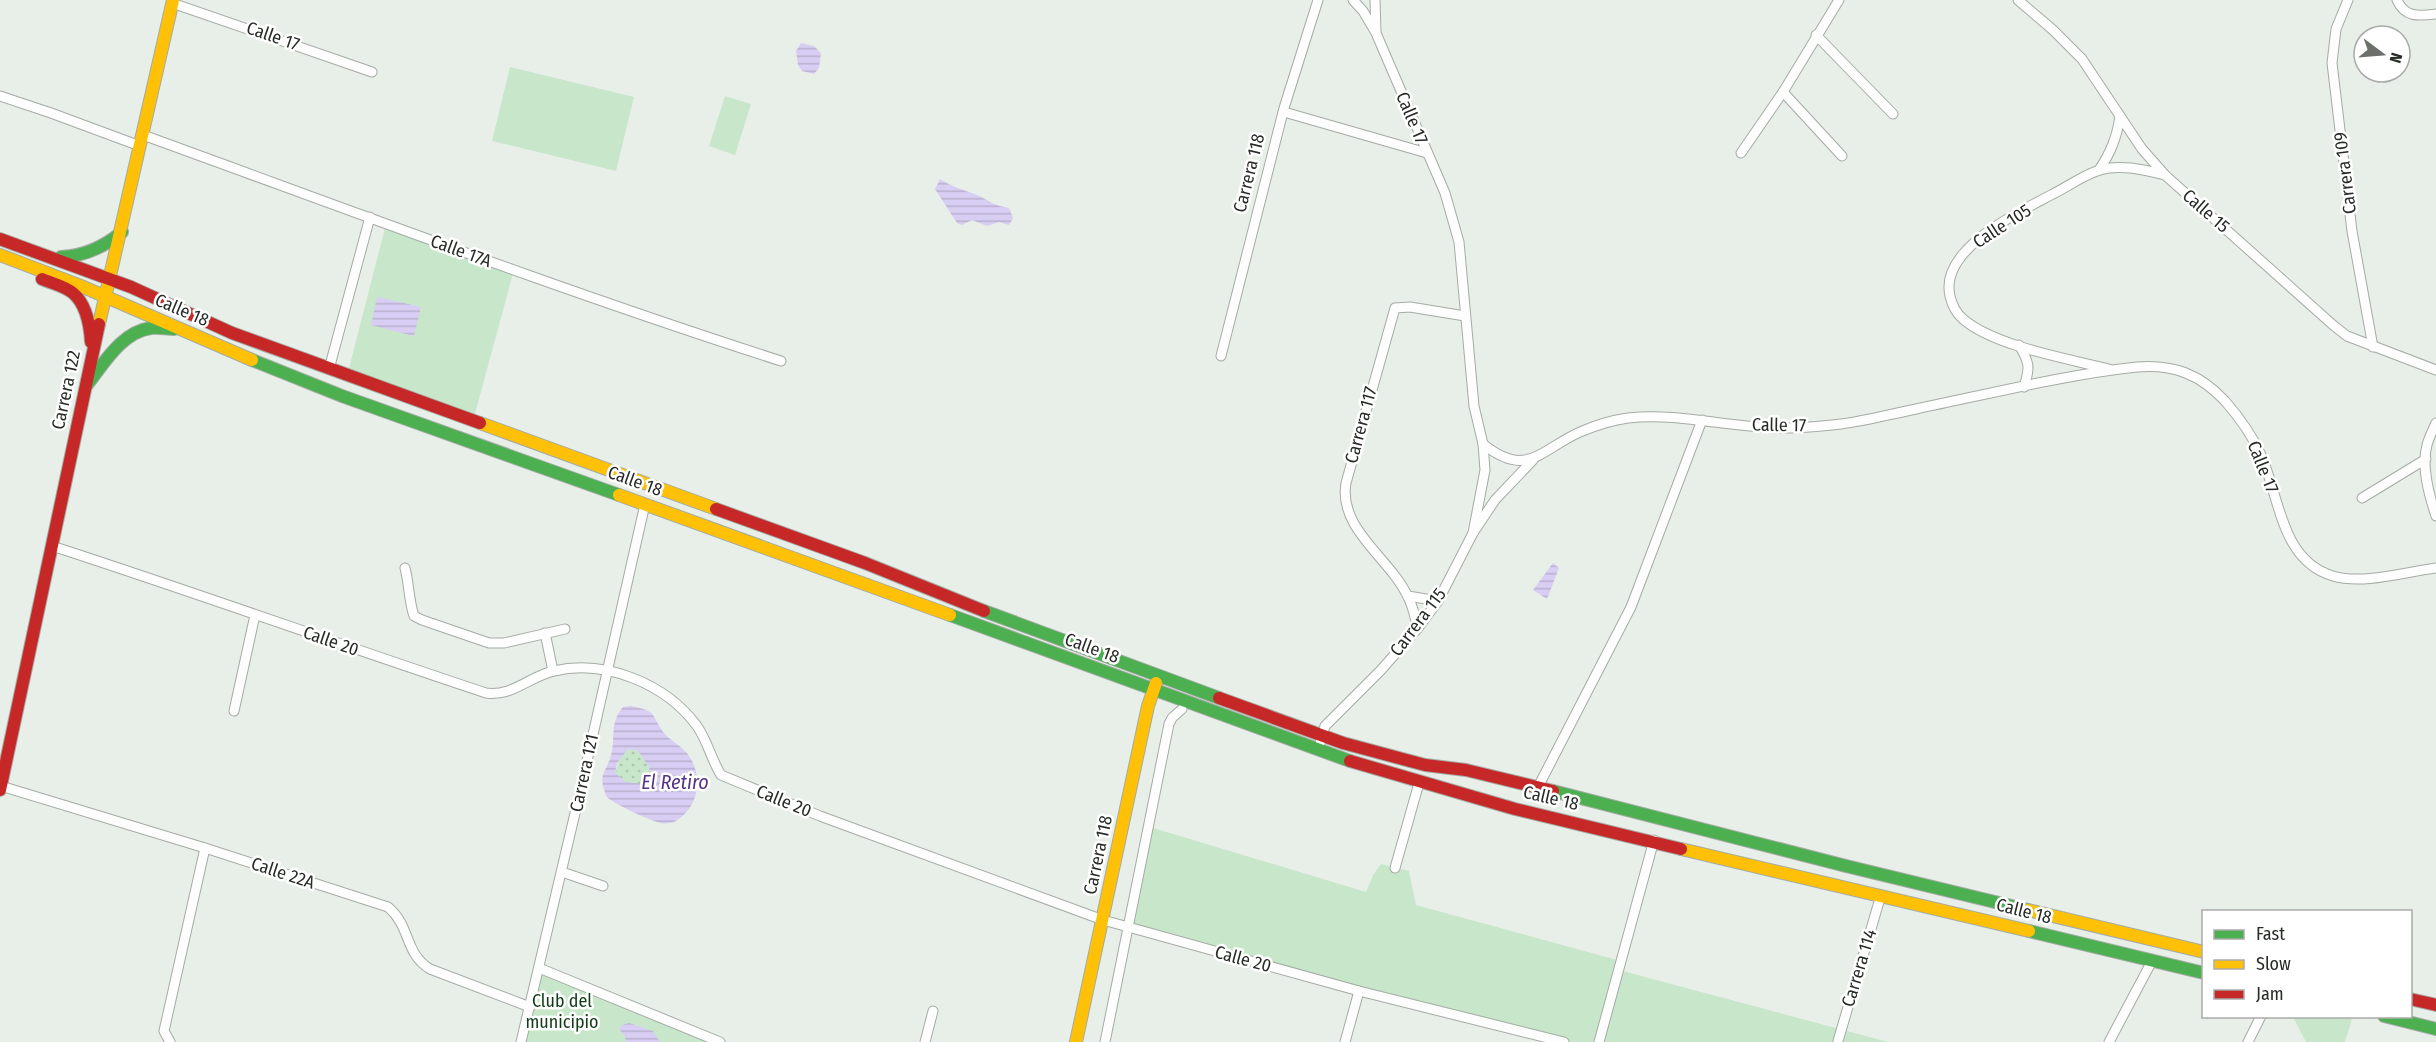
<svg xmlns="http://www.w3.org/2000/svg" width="2436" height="1042" font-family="'Fira Sans Condensed',sans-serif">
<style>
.grass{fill:url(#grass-dots)}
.green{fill:#c8e7ca}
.water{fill:url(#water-rules);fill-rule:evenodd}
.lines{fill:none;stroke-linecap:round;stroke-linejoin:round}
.street-casing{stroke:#a5aba5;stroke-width:11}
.fast-casing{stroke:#a5aba5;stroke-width:14}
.slow-casing{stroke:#a5aba5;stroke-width:14}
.jam-casing{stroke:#a5aba5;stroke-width:14}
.street{stroke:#fcfdfc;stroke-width:9}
.fast{stroke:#4caf50;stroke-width:12}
.slow{stroke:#ffc107;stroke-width:12}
.jam{stroke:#c62828;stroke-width:12}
.labels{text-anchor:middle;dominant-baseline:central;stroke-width:5;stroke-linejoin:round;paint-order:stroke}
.street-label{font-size:18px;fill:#272c27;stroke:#fff}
.park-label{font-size:18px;fill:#113c17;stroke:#fff}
.water-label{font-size:20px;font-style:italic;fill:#553385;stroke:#fff}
</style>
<defs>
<pattern id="grass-dots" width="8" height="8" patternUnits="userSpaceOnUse" patternTransform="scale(1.5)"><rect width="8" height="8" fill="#c8e7ca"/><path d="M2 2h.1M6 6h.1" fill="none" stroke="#acc6ae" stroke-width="1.8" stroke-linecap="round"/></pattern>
<pattern id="water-rules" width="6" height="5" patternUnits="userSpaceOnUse" patternTransform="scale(1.5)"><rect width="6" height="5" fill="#d8cdf2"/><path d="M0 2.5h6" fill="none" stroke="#b9b0d0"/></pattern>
</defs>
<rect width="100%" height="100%" fill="#e8efe8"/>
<path class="grass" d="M628,749L638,751L650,767L652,779C639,787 624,787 615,773L620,757Z"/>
<g class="green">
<polygon points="510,67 634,97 616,171 492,141"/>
<polygon points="725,96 751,104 735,155 709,146"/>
<polygon points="386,224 514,270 473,421 347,376"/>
<polygon points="1150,827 1366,892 1373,875 1381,864 1409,871 1416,905 1621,961 1619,970 1888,1042 1564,1042 1128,928"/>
<polygon points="539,968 708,1037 707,1042 521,1042"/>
<polygon points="2293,1017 2342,1017 2352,1019 2345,1042 2306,1042"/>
</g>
<g class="water">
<polygon points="801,43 814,46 821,53 819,68 814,74 802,71 798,65 796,51"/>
<path d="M940,179C952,187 964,190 977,195C991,201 991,205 1009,208L1013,218L1009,225L999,222L987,226L972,220L962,225L957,223L935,189Z"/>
<polygon points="377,297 421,307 414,336 371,325"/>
<polygon points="1553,563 1559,568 1547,599 1533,590"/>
<path d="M631,706C659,712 650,714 664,733C670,740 678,744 685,751C704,771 701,808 674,822C671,823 664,824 661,823C653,822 612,803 607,797C605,795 605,792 604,789C599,776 606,770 610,759C617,739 608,725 623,707ZM628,749L638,751L649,767L652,779L644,784L626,782L615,773L617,763Z"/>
<polygon points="629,1023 653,1031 660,1042 626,1042 625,1036 619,1029 622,1025"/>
</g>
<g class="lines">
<defs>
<g id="street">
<polyline points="1353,0 1363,11 1376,33 1445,193 1459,242 1474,406 1483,444 1485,470 1473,533"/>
<polyline points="1375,0 1376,31"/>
<polyline points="2018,0 2053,30 2082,59 2142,149 2165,175 2333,325 2347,336 2436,370"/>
<polyline points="2348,0 2336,29 2332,63 2352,231 2373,347"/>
<path d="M2397,0C2405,18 2419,16 2436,14"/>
<polyline points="172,3 372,72"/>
<polyline points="1816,35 1893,114"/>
<polyline points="1783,92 1842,156"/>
<polyline points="0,96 51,113 140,146"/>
<polyline points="1284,112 1427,153"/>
<path d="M143,135C355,212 566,292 781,361"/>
<polyline points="1741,153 1783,92 1839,0"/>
<path d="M2099,170C2111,152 2117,137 2120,116"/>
<path d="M2019,345C2030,363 2030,368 2024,387"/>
<polyline points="1221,356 1284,108 1318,0"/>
<polyline points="329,369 370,217"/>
<path d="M2109,369C2069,359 1994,346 1963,319C1956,313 1952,305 1950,296C1939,249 2019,212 2053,194C2067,187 2082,176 2097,171C2118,163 2145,170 2165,175"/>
<path d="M2436,423C2433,430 2429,437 2427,445C2421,467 2429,495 2436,516"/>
<path d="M1483,444C1527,479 1540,450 1580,432C1594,426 1613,420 1628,418C1681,412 1733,429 1786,428C1804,428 1823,426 1841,424C1866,421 1891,414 1916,409C1989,394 2063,375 2137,367C2173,364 2200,374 2225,401C2239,417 2252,435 2261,455C2280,498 2281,561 2333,576C2363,585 2405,572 2436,568"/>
<polyline points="2362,498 2426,459"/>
<path d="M52,546C197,593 341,645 486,693C512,697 530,676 554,671C606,659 666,684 697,726C708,742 711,759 721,775L820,816L1103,920L1359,991L1564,1042"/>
<path d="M405,568C409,583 409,602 414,616L422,620L489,643H504L565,629"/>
<polyline points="1408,596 1438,601"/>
<path d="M1418,628C1415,618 1413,606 1408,597C1390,558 1338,529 1346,483L1395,308L1410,307L1465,316"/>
<polyline points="545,633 553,671"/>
<polyline points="234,711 255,615"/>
<polyline points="1318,750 1325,726 1381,670 1418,628 1438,601 1473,533 1495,500 1533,460"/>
<path d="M1,786L205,848L388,907C411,926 404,953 430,969L530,1007"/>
<polyline points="1538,787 1631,607 1702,420"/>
<polyline points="1395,868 1419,783"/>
<polyline points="562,872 603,886"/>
<polyline points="539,968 720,1042"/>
<polyline points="1838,1041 1881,895"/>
<polyline points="170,1042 164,1031 205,848"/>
<polyline points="521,1042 580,792 645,504"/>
<polyline points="925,1042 933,1011"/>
<polyline points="1105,1042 1169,724 1172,718 1182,709"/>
<polyline points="1345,1042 1359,991"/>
<polyline points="1599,1042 1654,840"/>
<polyline points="2109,1042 2152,961"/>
<polyline points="2248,1042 2261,1016"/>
</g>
<g id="fast">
<path d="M61,257C85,256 104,247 122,232"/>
<polyline points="252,360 342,396 619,495"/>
<path d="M86,386C103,365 121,332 151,328C158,327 166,329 174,329"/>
<polyline points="984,611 1219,698"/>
<polyline points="950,615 1350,761"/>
<polyline points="1553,791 1846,866 2028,910"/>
<polyline points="2029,931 2204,973"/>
<polyline points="2384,1016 2436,1029"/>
</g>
<g id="slow">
<polyline points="0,255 81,286 252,360"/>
<polyline points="99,324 173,0"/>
<polyline points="480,423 716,509"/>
<polyline points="619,495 950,615"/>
<polyline points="1681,849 2029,931"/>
<polyline points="2028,910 2204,952"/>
<polyline points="1076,1042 1148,706 1156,683"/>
</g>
<g id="jam">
<polyline points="0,239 131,287 232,333 480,423"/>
<path d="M42,279C51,283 65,286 73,293C86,304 90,326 91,342"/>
<polyline points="716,509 865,563 984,611"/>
<polyline points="1219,698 1343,743 1425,765 1466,770 1553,791"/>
<polyline points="1350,761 1515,809 1681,849"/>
<polyline points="0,790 99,324"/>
<polyline points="2410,999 2436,1005"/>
</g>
</defs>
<use href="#street" class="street-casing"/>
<use href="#fast" class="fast-casing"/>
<use href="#slow" class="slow-casing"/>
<use href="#jam" class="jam-casing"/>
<use href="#street" class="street"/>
<use href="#fast" class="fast"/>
<use href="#slow" class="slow"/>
<use href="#jam" class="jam"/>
</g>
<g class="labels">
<g class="street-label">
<text transform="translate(273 36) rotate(19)">Calle 17</text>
<text transform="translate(1412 118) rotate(67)">Calle 17</text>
<text transform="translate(1249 173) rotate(-76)">Carrera 118</text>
<text transform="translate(2345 173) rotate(-97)">Carrera 109</text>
<text transform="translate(2206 211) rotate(41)">Calle 15</text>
<text transform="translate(2002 226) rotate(-33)">Calle 105</text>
<text transform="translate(461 251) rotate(20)">Calle 17A</text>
<text transform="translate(182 310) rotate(23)">Calle 18</text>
<text transform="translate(66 390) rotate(-78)">Carrera 122</text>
<text transform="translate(1361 425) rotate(-75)">Carrera 117</text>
<text transform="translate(1779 425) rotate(1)">Calle 17</text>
<text transform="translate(2263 467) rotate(68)">Calle 17</text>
<text transform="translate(635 481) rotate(20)">Calle 18</text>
<text transform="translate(1418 622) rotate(-53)">Carrera 115</text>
<text transform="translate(331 641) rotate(19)">Calle 20</text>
<text transform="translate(1092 648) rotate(20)">Calle 18</text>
<text transform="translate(584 773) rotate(-78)">Carrera 121</text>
<text transform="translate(1551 798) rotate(13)">Calle 18</text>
<text transform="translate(784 801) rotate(22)">Calle 20</text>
<text transform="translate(1098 855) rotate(-78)">Carrera 118</text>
<text transform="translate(283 873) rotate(18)">Calle 22A</text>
<text transform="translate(2024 911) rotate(14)">Calle 18</text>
<text transform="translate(1243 959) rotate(15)">Calle 20</text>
<text transform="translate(1859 968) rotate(-73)">Carrera 114</text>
</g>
<g class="park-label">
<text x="562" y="1001">Club del<tspan x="562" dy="21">municipio</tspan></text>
</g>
<g class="water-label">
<text x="675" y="782">El Retiro</text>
</g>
</g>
<rect x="2202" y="910" width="210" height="108" fill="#ffffff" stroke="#a9aba9" stroke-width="1.5"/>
<rect x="2214" y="930" width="30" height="9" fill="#4caf50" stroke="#a9aba9" stroke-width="1.5"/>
<text x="2256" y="940" font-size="18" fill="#272c27">Fast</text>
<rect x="2214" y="960" width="30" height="9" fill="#ffc107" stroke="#a9aba9" stroke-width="1.5"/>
<text x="2256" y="970" font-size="18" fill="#272c27">Slow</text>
<rect x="2214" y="990" width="30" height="9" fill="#c62828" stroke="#a9aba9" stroke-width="1.5"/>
<text x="2256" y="1000" font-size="18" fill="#272c27">Jam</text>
<g transform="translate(2382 54) rotate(106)"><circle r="28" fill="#ffffff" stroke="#a9aba9" stroke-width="1.5"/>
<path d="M0-4.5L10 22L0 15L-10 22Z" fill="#6b706b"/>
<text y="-9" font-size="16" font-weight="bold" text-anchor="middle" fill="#272c27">N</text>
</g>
</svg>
